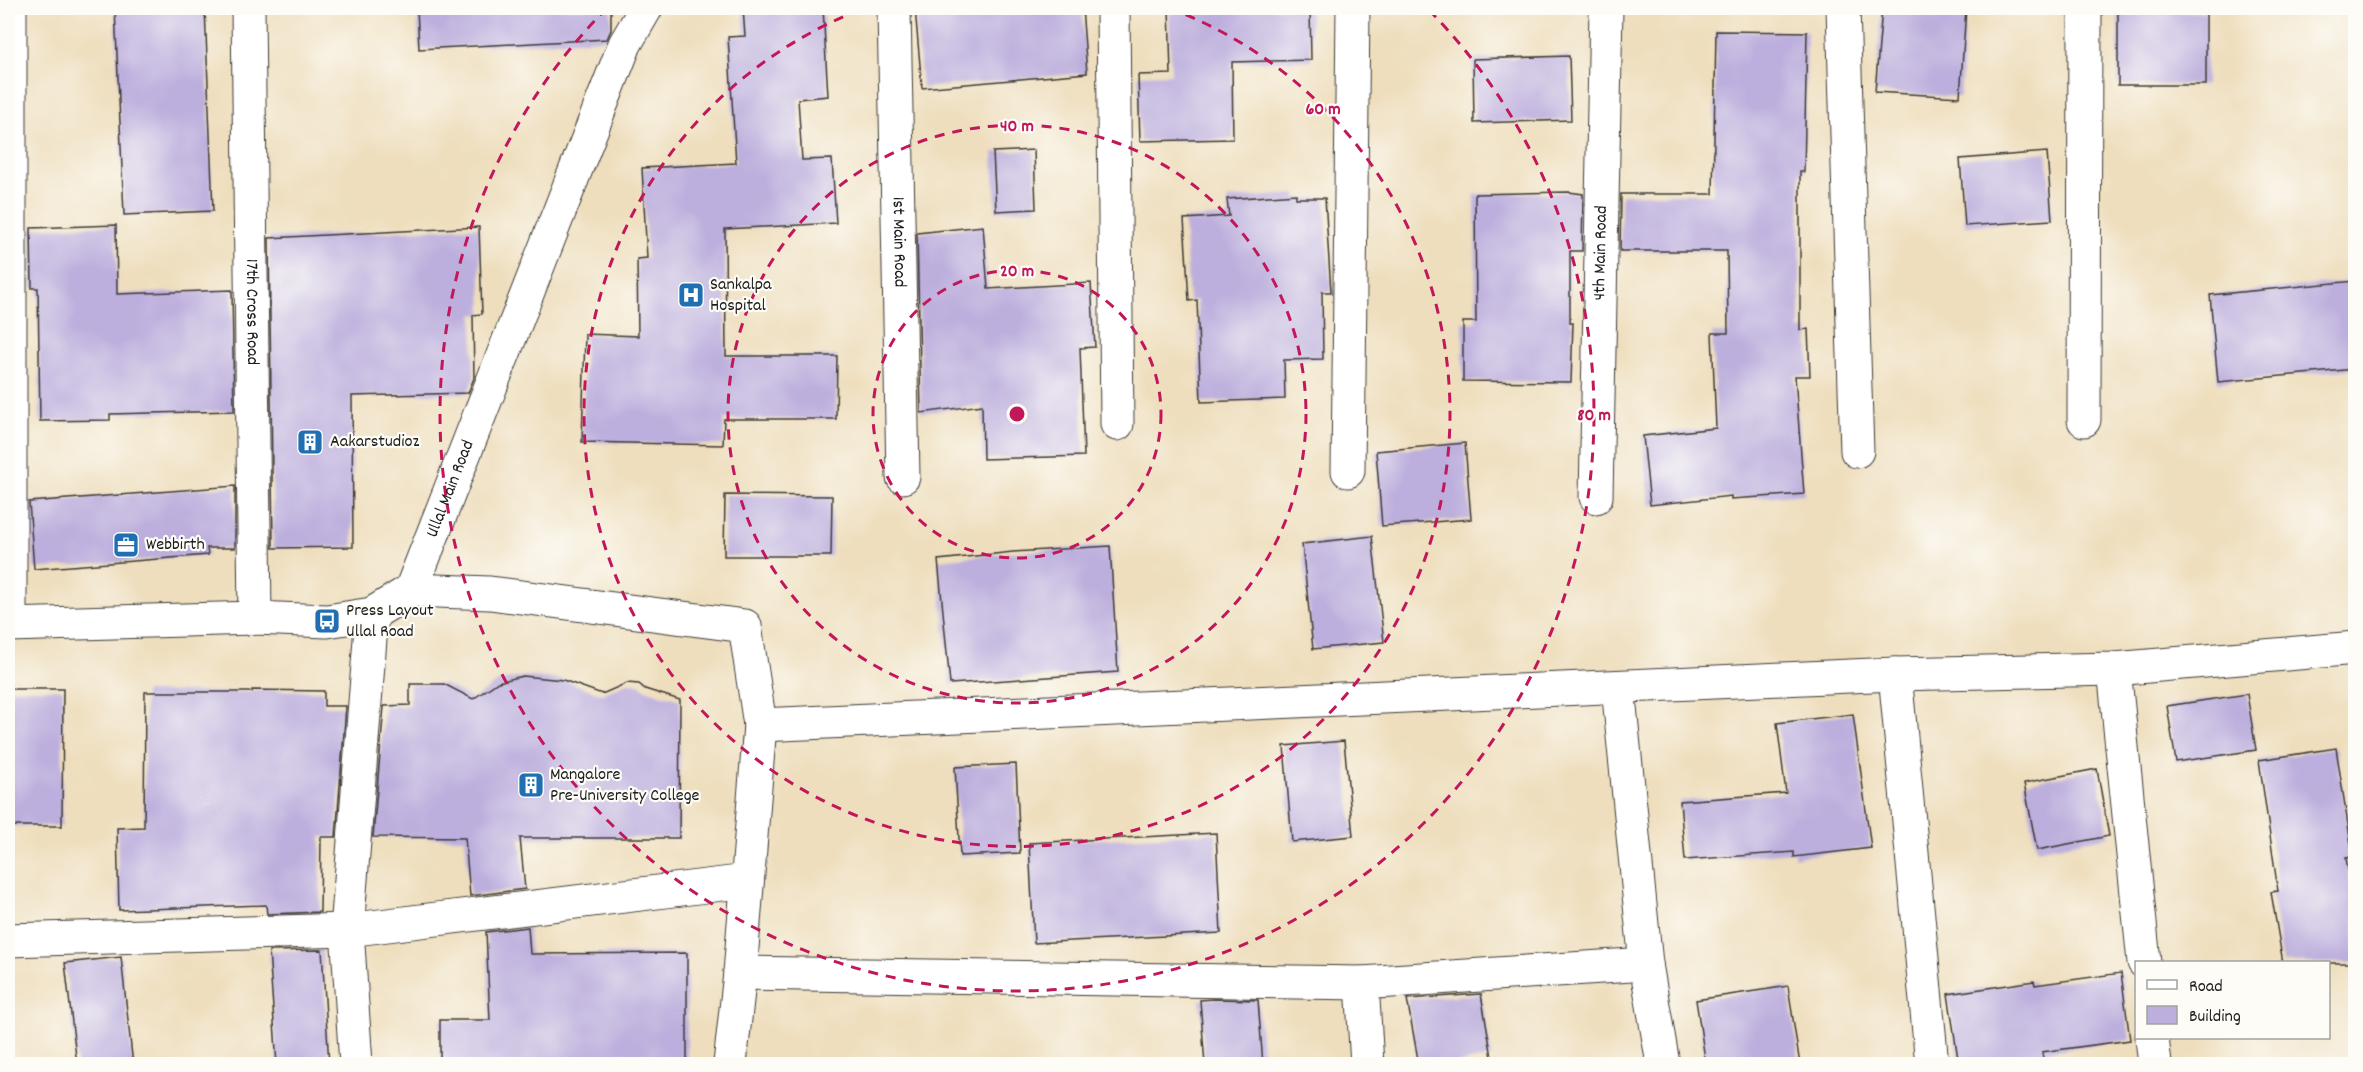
<svg xmlns="http://www.w3.org/2000/svg" width="2363" height="1072" font-family="Dekko,sans-serif">
<style>
.building{fill:#bcaedd}
.lines{fill:none;stroke-linecap:round;stroke-linejoin:round}
.minor-casing{stroke:#3c3934;stroke-width:35}
.tertiary-casing{stroke:#3c3934;stroke-width:35}
.secondary-casing{stroke:#3c3934;stroke-width:35}
.minor{stroke:#fff;stroke-width:33}
.tertiary{stroke:#fff;stroke-width:33}
.secondary{stroke:#fff;stroke-width:33}
.ring{fill:none;stroke:#c2185b;stroke-width:3;stroke-dasharray:10 8}
.labels{text-anchor:middle;dominant-baseline:central;stroke-width:4.5;stroke-linejoin:round;paint-order:stroke}
.street-label{font-size:18px;fill:#1c1c1c;stroke:#fdfcf7}
.poi-label{font-size:18px;fill:#1c1c1c;stroke:#fdfcf7;text-anchor:start}
.centre{fill:#c2185b;stroke:#fdfcf7;stroke-width:3}
.ring-label{font-size:18px;text-anchor:middle;font-weight:bold;fill:#c2185b;stroke:#fdfcf7;stroke-width:4.5;stroke-linejoin:round;paint-order:stroke}
</style>
<rect width="100%" height="100%" fill="#fdfcf7"/>
<filter id="ink" filterUnits="userSpaceOnUse"><feTurbulence type="fractalNoise" baseFrequency=".0167" numOctaves="2"/><feDisplacementMap in="SourceGraphic" scale="12" xChannelSelector="R" yChannelSelector="G"/><feConvolveMatrix kernelMatrix="1 2 1 2 8 2 1 2 1" color-interpolation-filters="sRGB"/></filter>
<filter id="wash" filterUnits="userSpaceOnUse"><feTurbulence type="fractalNoise" baseFrequency=".008" numOctaves="4" result="noise"/><feDisplacementMap in="SourceGraphic" scale="24" xChannelSelector="R" yChannelSelector="G"/><feGaussianBlur stdDeviation="1.35" result="paint"/><feColorMatrix in="noise" values="0 0 0 0 0 0 0 0 0 0 0 0 0 0 0 0 0 1.4 0 .05"/><feComposite in="paint" operator="in"/></filter>
<g filter="url(#wash)">
<rect width="100%" height="100%" fill="#eedebd"/>
<g id="blocks">
<g class="building">
<polygon points="115,8 205,8 213,211 124,215"/>
<polygon points="417,8 611,8 611,30 607,39 419,49"/>
<polygon points="743,8 823,8 828,96 798,99 802,160 832,159 836,223 725,229 726,356 837,356 836,419 724,419 723,445 582,442 585,334 638,336 637,259 647,258 642,168 736,163 728,37 745,36"/>
<polygon points="915,8 1082,8 1087,73 922,88"/>
<polygon points="1169,8 1310,8 1311,60 1232,62 1233,139 1140,141 1138,75 1171,74"/>
<polygon points="1882,8 1966,8 1960,97 1875,92"/>
<polygon points="2118,11 2206,12 2206,85 2118,85"/>
<polygon points="1716,31 1807,32 1804,172 1800,172 1800,330 1808,329 1810,376 1795,376 1804,494 1731,499 1731,496 1650,505 1643,436 1716,428 1712,333 1728,333 1727,251 1620,251 1621,194 1713,194"/>
<polygon points="1569,56 1571,120 1474,123 1473,59"/>
<polygon points="1034,150 1036,209 996,211 993,152"/>
<polygon points="2047,152 2052,220 1965,226 1960,159"/>
<polygon points="1569,192 1583,194 1582,251 1570,251 1570,323 1573,323 1571,382 1463,381 1463,322 1476,322 1475,194"/>
<polygon points="1296,194 1296,198 1325,198 1331,292 1322,292 1323,359 1284,360 1285,399 1201,402 1197,300 1189,301 1184,219 1229,216 1227,199"/>
<polygon points="116,225 117,294 232,290 234,411 110,414 110,420 40,421 38,288 32,288 31,228"/>
<polygon points="983,226 988,289 1091,283 1095,347 1080,348 1084,456 983,459 982,405 921,413 917,233"/>
<polygon points="479,227 482,314 473,315 474,378 468,393 352,396 353,547 273,548 269,238"/>
<polygon points="2355,281 2355,369 2218,382 2210,295"/>
<polygon points="1465,443 1471,519 1382,526 1376,451"/>
<polygon points="235,486 235,548 207,548 208,555 34,569 29,502"/>
<polygon points="725,495 832,496 831,556 724,556"/>
<polygon points="1372,536 1384,642 1313,649 1302,544"/>
<polygon points="1110,546 1118,672 950,684 938,560 1013,552"/>
<polygon points="523,676 563,680 602,694 627,683 639,684 645,689 680,700 679,838 520,838 525,889 470,896 465,838 373,837 384,706 410,705 410,684 444,684 473,699 498,682"/>
<polygon points="8,689 63,689 62,826 8,826"/>
<polygon points="252,690 324,691 324,706 346,706 336,837 321,837 320,912 267,914 266,905 119,910 117,828 144,827 145,692 252,692"/>
<polygon points="2247,694 2256,750 2176,762 2167,706"/>
<polygon points="1853,714 1871,848 1794,857 1794,852 1685,860 1680,801 1786,793 1777,723"/>
<polygon points="1344,741 1353,836 1292,842 1284,746"/>
<polygon points="2336,748 2353,857 2346,858 2355,913 2355,963 2283,963 2271,892 2278,891 2259,760"/>
<polygon points="1016,764 1020,853 960,856 955,767"/>
<polygon points="2097,769 2109,836 2037,850 2024,783"/>
<polygon points="1216,833 1221,933 1034,943 1029,843"/>
<polygon points="528,927 530,954 687,953 687,1061 440,1065 440,1020 490,1020 486,932"/>
<polygon points="322,950 329,1065 277,1065 269,951"/>
<polygon points="121,957 133,1065 77,1065 65,963"/>
<polygon points="2121,973 2130,1040 2042,1052 2044,1065 1959,1065 1948,994 2034,981 2035,985"/>
<polygon points="1788,986 1800,1065 1706,1065 1696,1000"/>
<polygon points="1481,994 1492,1057 1448,1065 1419,1065 1407,999"/>
<polygon points="1214,999 1258,1000 1263,1065 1205,1065 1200,1000"/>
</g>
</g>
</g>
<g filter="url(#ink)">
<use href="#blocks" fill-opacity="0" stroke="#3c3934" stroke-width="1.5"/>
<g class="lines">
<defs>
<g id="minor">
<polyline points="10,8 10,625"/>
<path id="s1" d="M248,8L255,618"/>
<path id="s2" d="M894,8L903,477"/>
<polyline points="1113,8 1117,424"/>
<polyline points="1843,8 1857,451"/>
<polyline points="2084,420 2085,8"/>
<polyline points="1348,471 1353,8"/>
<path id="s3" d="M1596,497L1606,8"/>
<polyline points="2114,669 2144,962"/>
<polyline points="1895,674 1932,1064"/>
<polyline points="1618,687 1646,964 1663,1064"/>
<polyline points="8,940 347,930 747,881"/>
<polyline points="740,973 1362,983 1646,964"/>
<polyline points="1362,983 1367,1064"/>
<polyline points="2152,1038 2155,1064"/>
<polyline points="356,1064 347,930 372,614"/>
<polyline points="730,1064 740,973 760,725"/>
</g>
<polyline id="tertiary" points="411,590 490,593 745,626 760,725 1895,674 2114,669 2356,648"/>
<g id="secondary">
<path id="s4" d="M8,625L255,618L327,621L372,614L411,590L625,44L646,8"/>
</g>
</defs>
<use href="#minor" class="minor-casing"/>
<use href="#tertiary" class="tertiary-casing"/>
<use href="#secondary" class="secondary-casing"/>
<use href="#minor" class="minor"/>
<use href="#tertiary" class="tertiary"/>
<use href="#secondary" class="secondary"/>
</g>
</g>
<g class="ring">
<circle cx="1017" cy="414" r="144"/>
<circle cx="1017" cy="414" r="289"/>
<path d="M1169 8A433 433 0 1 1 865 8"/>
<path d="M1429 10A577 577 0 1 1 605 10"/>
</g>
<defs>
<symbol id="hospital-square" viewBox="-11 -11 22 22"><rect x="-9" y="-9" width="18" height="18" rx="4" fill="#1f6fb2" stroke="#fdfcf7"/><path d="M-5-5h3v3.5h4V-5h3V5h-3V1.5h-4V5h-3Z" fill="#fff"/></symbol>
<symbol id="building-square" viewBox="-11 -11 22 22"><rect x="-9" y="-9" width="18" height="18" rx="4" fill="#1f6fb2" stroke="#fdfcf7"/><path d="M-4-6H4V6H1V3H-1V6H-4ZM-2.5-4.3h1.7v1.8h-1.7ZM.8-4.3h1.7v1.8H.8ZM-2.5-1h1.7V.8h-1.7ZM.8-1h1.7V.8H.8Z" fill="#fff"/></symbol>
<symbol id="office-square" viewBox="-11 -11 22 22"><rect x="-9" y="-9" width="18" height="18" rx="4" fill="#1f6fb2" stroke="#fdfcf7"/><path d="M-6-3h4V-5.5h4V-3h4V5H-6ZM-1-4.5V-3h2v-1.5ZM-6 0V1H6V0Z" fill="#fff"/></symbol>
<symbol id="bus-square" viewBox="-11 -11 22 22"><rect x="-9" y="-9" width="18" height="18" rx="4" fill="#1f6fb2" stroke="#fdfcf7"/><path d="M-5-6H5V4H4V6H2V4H-2V6H-4V4H-5ZM-3.5-4V0h7V-4ZM-3.5 1.2v1.5H-2V1.2ZM2 1.2v1.5H3.5V1.2Z" fill="#fff"/></symbol>
</defs>
<g fill-rule="evenodd">
<use href="#hospital-square" x="676" y="280" width="30" height="30"/>
<use href="#building-square" x="295" y="427" width="30" height="30"/>
<use href="#office-square" x="111" y="530" width="30" height="30"/>
<use href="#bus-square" x="312" y="606" width="30" height="30"/>
<use href="#building-square" x="516" y="770" width="30" height="30"/>
</g>
<g class="labels">
<g class="street-label">
<text stroke="none"><textPath href="#s2" startOffset="234">1st Main Road</textPath></text>
<text stroke="none"><textPath href="#s3" startOffset="244">4th Main Road</textPath></text>
<text stroke="none"><textPath href="#s1" startOffset="304">17th Cross Road</textPath></text>
<text stroke="none"><textPath href="#s4" startOffset="519">Ullal Main Road</textPath></text>
</g>
<g class="poi-label">
<text x="710" y="285">Sankalpa<tspan x="710" dy="21">Hospital</tspan></text>
<text x="330" y="442">Aakarstudioz</text>
<text x="146" y="545">Webbirth</text>
<text x="346" y="611">Press Layout<tspan x="346" dy="21">Ullal Road</tspan></text>
<text x="550" y="775">Mangalore<tspan x="550" dy="21">Pre-University College</tspan></text>
</g>
</g>
<circle cx="1017" cy="414" r="9" class="centre"/>
<g class="ring-label">
<text x="1323" y="114">60 m</text>
<text x="1017" y="131">40 m</text>
<text x="1017" y="276">20 m</text>
<text x="1594" y="420">80 m</text>
</g>
<rect width="2363" height="1072" fill="none" stroke="#fdfcf7" stroke-width="30"/>
<rect x="2135" y="961" width="195" height="78" fill="#fdfcf7" stroke="#a3a29f" stroke-width="1.5"/>
<rect x="2147" y="980" width="30" height="9" fill="#ffffff" stroke="#a3a29f" stroke-width="1.5"/>
<text x="2189" y="991" font-size="18" fill="#1c1c1c">Road</text>
<rect x="2147" y="1006" width="30" height="18" fill="#bcaedd" stroke="#a3a29f" stroke-width="1.5"/>
<text x="2189" y="1021" font-size="18" fill="#1c1c1c">Building</text>
</svg>
